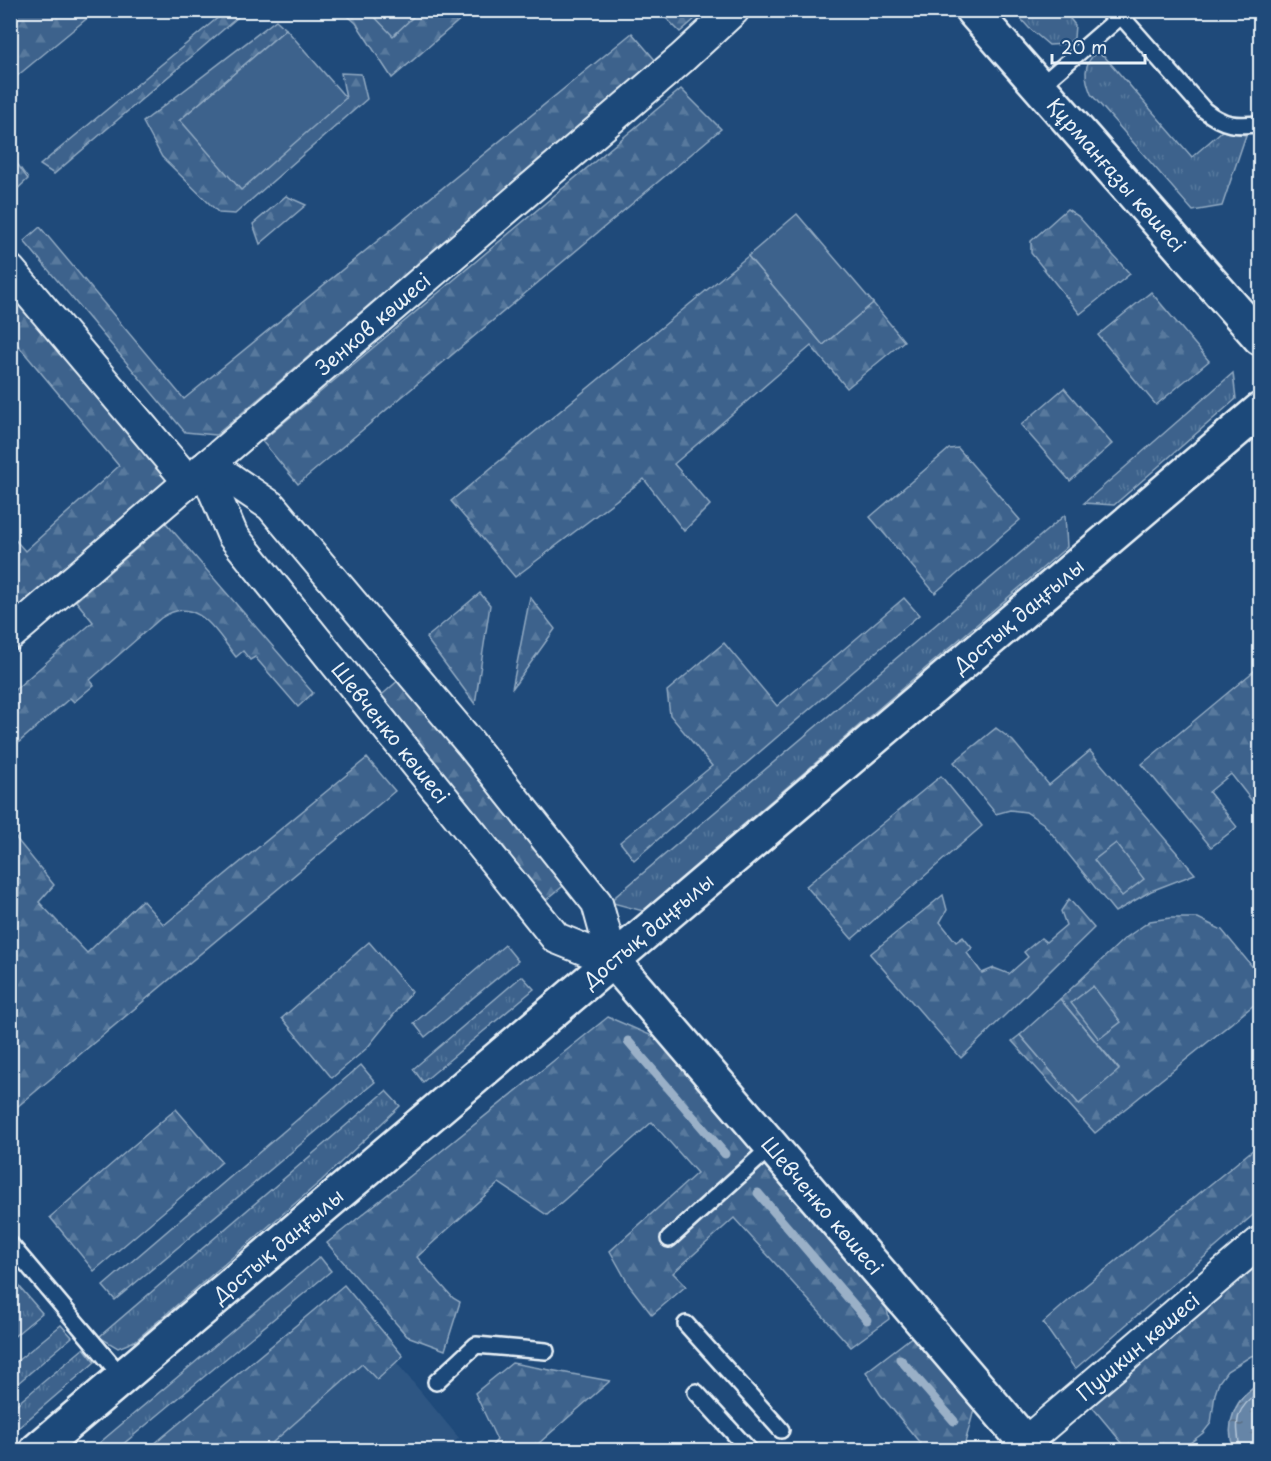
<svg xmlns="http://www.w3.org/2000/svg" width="1271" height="1461" font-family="'Playpen Sans',sans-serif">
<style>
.built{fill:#2e5683}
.grass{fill:url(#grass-tufts);stroke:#92aac2;stroke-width:1.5}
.forest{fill:url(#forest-firs);stroke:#92aac2;stroke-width:1.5}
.park{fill:#3c628c;stroke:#92aac2;stroke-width:1.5}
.water{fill:url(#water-ripples);stroke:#9ab0c7;stroke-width:1.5}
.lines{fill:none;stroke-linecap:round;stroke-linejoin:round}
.shore{stroke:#b4c6d8;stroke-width:1.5}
.stream{stroke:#9ab0c7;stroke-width:9}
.lane-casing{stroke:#e8f1f8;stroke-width:20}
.street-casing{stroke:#e8f1f8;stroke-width:34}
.secondary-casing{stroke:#e8f1f8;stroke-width:38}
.lane{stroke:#1f4a7a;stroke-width:15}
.street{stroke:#1f4a7a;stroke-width:30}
.secondary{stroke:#1f4a7a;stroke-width:33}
.labels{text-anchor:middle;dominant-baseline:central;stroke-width:4.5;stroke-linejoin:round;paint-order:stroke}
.street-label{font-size:20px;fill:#e8f1f8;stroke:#1f4a7a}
</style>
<defs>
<pattern id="grass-tufts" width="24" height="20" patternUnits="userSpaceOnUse" patternTransform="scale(1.5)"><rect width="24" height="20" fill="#3c628c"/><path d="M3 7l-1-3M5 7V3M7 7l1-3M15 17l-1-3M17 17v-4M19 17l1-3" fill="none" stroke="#58799d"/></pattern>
<pattern id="forest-firs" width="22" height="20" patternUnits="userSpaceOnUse" patternTransform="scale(1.5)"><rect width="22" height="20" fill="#3c628c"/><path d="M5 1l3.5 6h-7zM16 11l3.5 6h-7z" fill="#58799d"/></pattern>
<pattern id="water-ripples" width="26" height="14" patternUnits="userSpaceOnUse" patternTransform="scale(1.5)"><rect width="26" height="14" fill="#6685a7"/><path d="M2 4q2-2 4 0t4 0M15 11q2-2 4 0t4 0" fill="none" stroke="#596d82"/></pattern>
</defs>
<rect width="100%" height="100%" fill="#1f4a7a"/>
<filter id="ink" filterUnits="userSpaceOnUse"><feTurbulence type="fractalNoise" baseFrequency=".0167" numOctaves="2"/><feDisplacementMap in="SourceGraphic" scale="12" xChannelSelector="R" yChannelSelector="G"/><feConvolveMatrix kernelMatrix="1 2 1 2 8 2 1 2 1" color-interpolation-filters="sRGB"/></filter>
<g filter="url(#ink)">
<polygon class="built" points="396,1362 459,1438 446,1450 264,1450 362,1364 377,1380"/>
<g class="grass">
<polygon points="1014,11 1064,11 1075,25 1074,38 1067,44 1049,45 1029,28"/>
<path d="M1096,53L1104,56L1192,157L1222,131L1246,135L1222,206L1193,211L1091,94C1085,79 1082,64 1096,53Z"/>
<polygon points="1233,373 1236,399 1114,505 1084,503"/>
<polygon points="1065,515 1067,547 643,911 609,902"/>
<polygon points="505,945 518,961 425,1037 414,1023"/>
<polygon points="522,976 534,989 423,1082 413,1069"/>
<polygon points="361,1065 375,1082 115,1300 103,1286"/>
<polygon points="386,1091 400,1106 321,1181 135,1341 118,1348 99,1337"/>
<polygon points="320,1257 331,1271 116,1450 91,1450"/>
<polygon points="19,1286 42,1313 11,1339 11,1294"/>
<polygon points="61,1325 72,1337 11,1389 11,1366"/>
<polygon points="84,1348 95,1362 11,1434 11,1409"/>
</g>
<g class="forest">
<polygon points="11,10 96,10 96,11 11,81"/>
<polygon points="226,11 245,11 54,174 40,165"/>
<polygon points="342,11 470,11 392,78 356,23"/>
<polygon points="659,11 704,11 680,32"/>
<polygon points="276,20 286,29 180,120 346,98 341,73 361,74 367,99 235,214 219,213 162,157 143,122"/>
<polygon points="632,33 656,61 216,435 185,432 24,241 40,227 184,399"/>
<polygon points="681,89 721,129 298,484 262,441"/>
<polygon points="11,155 28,179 11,195"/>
<polygon points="286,196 306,205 260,244 253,224"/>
<polygon points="1067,209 1078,216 1130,274 1080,314 1031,253 1031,241"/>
<polygon points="748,256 823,345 873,303 904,341 847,388 811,346 674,464 710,505 684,531 644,479 515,577 451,501"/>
<polygon points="11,292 169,480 11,615 10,534 25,551 119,466 11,337"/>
<polygon points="1151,292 1209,361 1156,405 1098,335"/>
<polygon points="1064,388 1112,444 1070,481 1021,425"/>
<polygon points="958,448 1020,520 935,593 870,517 949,449"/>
<path d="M166,523L313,693L298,707L255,657L250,660L243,651L236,657C217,633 196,593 161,618L90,680L94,685L74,702L70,698L11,749V693L93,622L76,601Z"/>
<polygon points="480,593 490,605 475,704 426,638"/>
<polygon points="530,597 555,629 512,689"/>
<polygon points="904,598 919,615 634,860 620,842 712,766 670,715 667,691 724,643 777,706"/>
<polygon points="1260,666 1260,809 1259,810 1231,774 1209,792 1237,827 1211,847 1142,764"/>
<polygon points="401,678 567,883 541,904 375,701"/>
<polygon points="996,728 1013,741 1049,785 1090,751 1195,874 1151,891 1115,912 1044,824 1026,812 1010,810 996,814 954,762"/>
<polygon points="367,758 395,791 11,1112 10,946 15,942 20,880 11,869 11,832 54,885 39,902 87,953 142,900 164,925"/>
<polygon points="941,776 982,826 852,939 806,886"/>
<polygon points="943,895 947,910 940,922 956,942 963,937 972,948 967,953 982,973 994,968 1009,974 1028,957 1024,952 1041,938 1046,942 1066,925 1061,911 1069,899 1094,928 961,1058 870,954"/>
<polygon points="1170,918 1198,918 1222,930 1260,976 1260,1000 1095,1133 1012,1041 1020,1035 1079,1104 1119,1069 1060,999 1124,939 1150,921"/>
<polygon points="369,942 412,992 367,1048 332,1078 282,1018"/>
<polygon points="608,1017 657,1038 887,1309 889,1319 851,1347 734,1218 673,1273 686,1286 652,1315 629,1285 610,1251 697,1173 652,1122 547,1215 499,1183 417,1257 453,1298 460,1302 445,1350 407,1336 327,1243"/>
<polygon points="176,1109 222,1162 94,1271 50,1217"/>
<polygon points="1260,1144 1260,1209 1075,1369 1043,1323 1084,1287"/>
<polygon points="1260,1256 1260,1354 1251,1356 1227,1371 1219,1382 1215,1394 1211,1423 1203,1433 1181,1450 1128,1450 1088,1402"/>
<polygon points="344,1285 403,1356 377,1380 362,1364 264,1450 158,1450 153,1445"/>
<polygon points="913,1336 974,1410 963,1450 912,1450 920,1443 880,1394 866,1372"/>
<polygon points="512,1363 610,1381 531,1450 488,1450 497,1440 475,1393"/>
</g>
<g class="park">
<polygon points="369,11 406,11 413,17 393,36"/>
<polygon points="286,29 346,98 241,190 180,120"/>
<polygon points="797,214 873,303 823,345 748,256"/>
<polygon points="1116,843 1144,879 1122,896 1094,860"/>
<polygon points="1093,986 1121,1022 1099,1039 1071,1003"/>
<polygon points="1060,999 1119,1070 1079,1104 1020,1035"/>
</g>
<path class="water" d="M1260,1384V1450H1234C1224,1424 1235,1397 1260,1384Z"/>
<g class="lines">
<path class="shore" d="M1240,1450C1236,1420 1233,1411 1260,1391"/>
<g class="stream">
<polyline points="628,1041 725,1154"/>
<polyline points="758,1193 867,1320"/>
<polyline points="900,1359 954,1421"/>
</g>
<defs>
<g id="lane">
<path d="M1121,16L1204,110C1224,126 1235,126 1260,124"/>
<polyline points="1039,87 1121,16 1117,10"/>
<polyline points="669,1239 771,1147"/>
<polyline points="10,1244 123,1378"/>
<polyline points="686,1324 781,1430"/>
<polyline points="436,1382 476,1345 546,1351"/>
<polyline points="696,1392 749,1450"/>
</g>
<g id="street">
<polyline points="10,270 188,481"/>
<polyline points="209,464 271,506 470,743 597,903 613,961"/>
<path id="s1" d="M204,468L233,536L556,938L613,961"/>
<path id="s2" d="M10,635L681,59L734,10"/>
<path id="s3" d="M1016,1450L1260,1242"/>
</g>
<g id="secondary">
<path id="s4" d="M972,10L1260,338"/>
<path id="s5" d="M613,961L1032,1450"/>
<path id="s6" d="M37,1450L1260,410"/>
</g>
</defs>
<use href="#lane" class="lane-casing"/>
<use href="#street" class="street-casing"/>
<use href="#secondary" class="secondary-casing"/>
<use href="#lane" class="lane"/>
<use href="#street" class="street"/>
<use href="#secondary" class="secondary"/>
</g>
</g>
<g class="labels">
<g class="street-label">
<text stroke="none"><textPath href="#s4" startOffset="219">Құрманғазы көшесі</textPath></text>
<text stroke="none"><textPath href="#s2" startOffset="478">Зенков көшесі</textPath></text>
<text stroke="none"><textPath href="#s6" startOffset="1288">Достық даңғылы</textPath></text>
<text stroke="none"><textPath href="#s1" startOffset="326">Шевченко көшесі</textPath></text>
<text stroke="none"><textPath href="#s6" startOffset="802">Достық даңғылы</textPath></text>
<text stroke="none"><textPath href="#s5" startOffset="322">Шевченко көшесі</textPath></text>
<text stroke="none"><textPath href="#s6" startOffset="316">Достық даңғылы</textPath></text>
<text stroke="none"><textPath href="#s3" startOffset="160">Пушкин көшесі</textPath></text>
</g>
</g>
<rect width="1271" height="1461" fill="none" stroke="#1f4a7a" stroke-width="36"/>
<rect x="18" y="18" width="1235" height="1425" fill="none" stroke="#e8f1f8" stroke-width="2" filter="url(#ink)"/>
<path d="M1052 54v9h93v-9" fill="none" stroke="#e8f1f8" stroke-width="3"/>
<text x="1061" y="54" font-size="18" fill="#e8f1f8" stroke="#1f4a7a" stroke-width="4.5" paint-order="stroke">20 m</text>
</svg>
